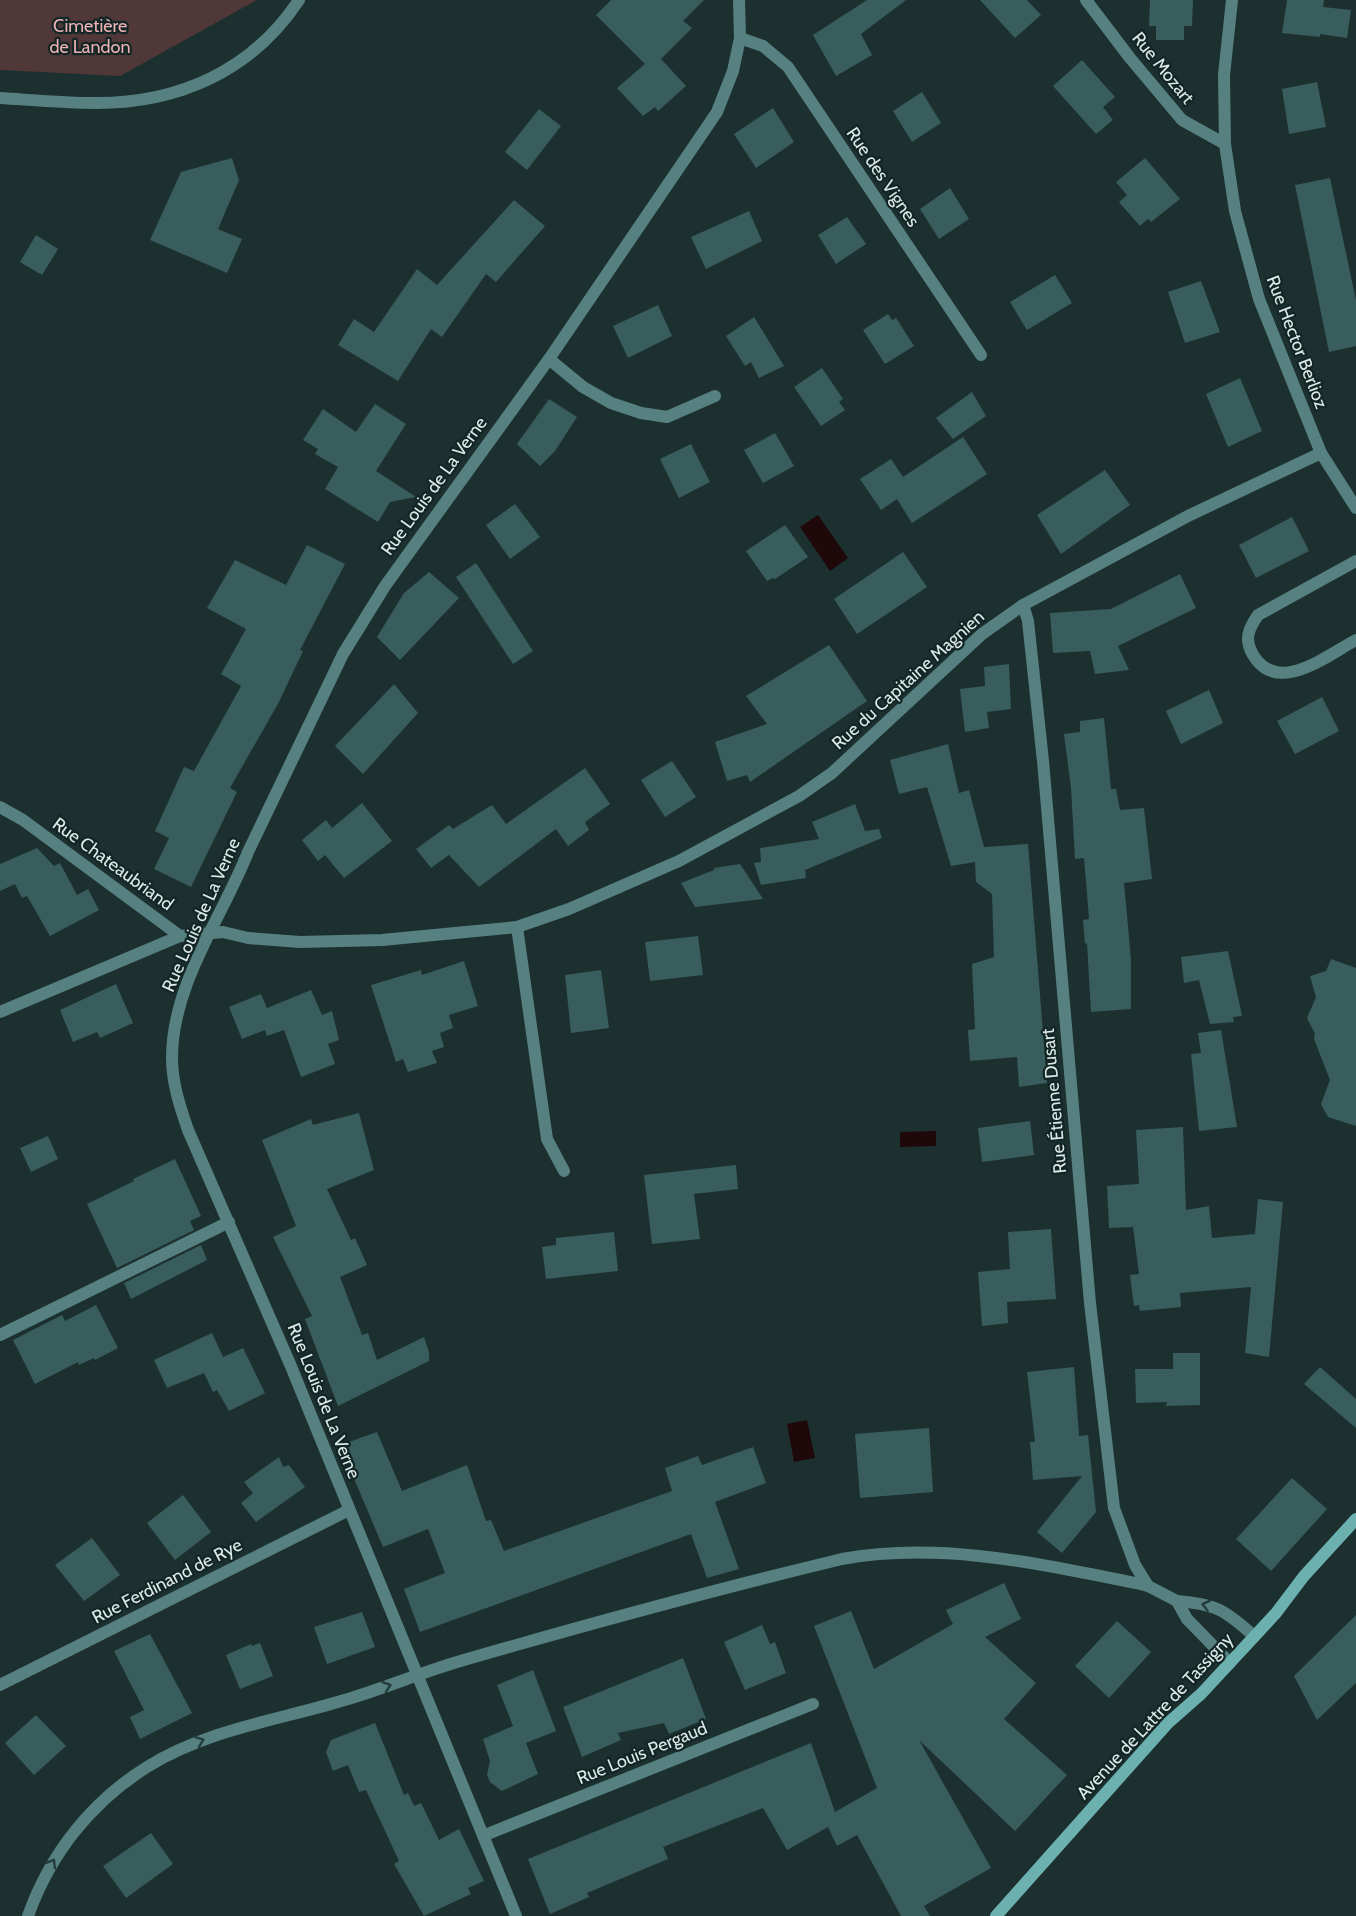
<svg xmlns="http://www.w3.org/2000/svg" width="1356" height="1916" font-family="Cabin,sans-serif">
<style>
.green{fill:#503738}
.water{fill:#1f080a}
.building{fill:#395c5c}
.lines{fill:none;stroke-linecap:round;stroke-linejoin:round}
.minor{stroke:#578080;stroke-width:12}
.secondary{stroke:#6db0b0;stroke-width:12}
.oneway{stroke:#233c3c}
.labels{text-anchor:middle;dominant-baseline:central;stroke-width:4.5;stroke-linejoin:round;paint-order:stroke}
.park-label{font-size:18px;fill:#eeb1b3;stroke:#122626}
.street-label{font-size:18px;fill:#dde9e9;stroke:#122626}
</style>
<rect width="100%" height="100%" fill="#1c3030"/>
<polygon class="green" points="0,0 257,0 120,76 0,70"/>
<g class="water">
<polygon points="818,515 848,558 830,571 800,527"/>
<polygon points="936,1131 936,1146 900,1147 900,1132"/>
<polygon points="807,1420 815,1458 794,1462 787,1424"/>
</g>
<g class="building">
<polygon points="611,0 704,0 683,21 692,28 661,59 686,86 658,111 655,107 643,116 617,88 645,64 596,15"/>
<polygon points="867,0 906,0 861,34 872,55 836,76 813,35"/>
<polygon points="980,0 1027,0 1041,15 1015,38"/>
<polygon points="1150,0 1193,0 1192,26 1184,26 1184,40 1156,40 1156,26 1149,26"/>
<polygon points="1287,0 1324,0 1323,7 1351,10 1347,38 1320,34 1320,37 1282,33"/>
<polygon points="1082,60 1115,97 1103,107 1113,120 1096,134 1053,86"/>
<polygon points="1317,82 1326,127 1289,134 1282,89"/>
<polygon points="922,92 941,123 912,142 893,111"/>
<polygon points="773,108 794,142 756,168 734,134"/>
<polygon points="539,109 561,126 527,170 505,152"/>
<polygon points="232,158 239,180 218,229 242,239 227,273 150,240 181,172"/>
<polygon points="1145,158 1180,199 1151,222 1148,219 1140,226 1119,202 1127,195 1116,182"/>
<polygon points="1330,178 1356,300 1356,346 1329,352 1295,185"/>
<polygon points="950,188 969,219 939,239 920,209"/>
<polygon points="514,200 545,226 496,282 486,274 442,337 431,329 398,381 338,345 354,319 374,332 417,269 437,285"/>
<polygon points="749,211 762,241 706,269 691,237"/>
<polygon points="847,217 866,244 836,264 818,235"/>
<polygon points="36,235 58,249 42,275 20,262"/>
<polygon points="1055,275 1072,303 1027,330 1010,302"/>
<polygon points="1201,281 1220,332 1185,343 1168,292"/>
<polygon points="658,305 672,336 628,358 613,326"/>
<polygon points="888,314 892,320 896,318 914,346 885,364 863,330"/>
<polygon points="754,317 784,366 759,378 751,362 745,366 726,336"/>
<polygon points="822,368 843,399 839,402 845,410 821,426 794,387"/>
<polygon points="1240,378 1262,431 1228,447 1206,394"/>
<polygon points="972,392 986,416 953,439 936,418"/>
<polygon points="549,399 577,417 555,451 540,466 517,444"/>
<polygon points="375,404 406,424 376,471 416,497 390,502 378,522 325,489 338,467 315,454 318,449 303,440 323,409 356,432"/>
<polygon points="775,433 794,466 763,483 744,450"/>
<polygon points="963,437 987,474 912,523 897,499 881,510 860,479 891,459 903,477"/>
<polygon points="691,444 710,482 679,498 660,459"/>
<polygon points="1105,470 1130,505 1061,554 1037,515"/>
<polygon points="515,504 540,537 510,559 486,525"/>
<polygon points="1292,517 1309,551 1256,578 1239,545"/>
<polygon points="785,525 808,557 775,579 773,578 767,581 746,551"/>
<polygon points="307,545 345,564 300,650 303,651 279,702 230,788 237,792 191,887 154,869 169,838 155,831 184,767 194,771 241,686 221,674 246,629 207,608 235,560 286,585"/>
<polygon points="903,552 927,587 857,634 834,599"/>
<polygon points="476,563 533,651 513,664 456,577"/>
<polygon points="429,572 459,598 400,660 377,637 404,593"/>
<polygon points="1180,574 1196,608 1118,646 1129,670 1095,674 1090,651 1053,653 1050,613 1111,609"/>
<polygon points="829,645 867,701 750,782 747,775 727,781 715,742 767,724 746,696"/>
<polygon points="1009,664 1011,709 987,712 989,728 965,732 960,689 985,686 984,667"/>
<polygon points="394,684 418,713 363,774 335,746"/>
<polygon points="1209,690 1223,723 1181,744 1166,711"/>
<polygon points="1322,697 1339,731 1295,754 1277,721"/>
<polygon points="1104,718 1111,789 1116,789 1120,810 1144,808 1152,879 1124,883 1131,959 1131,1009 1091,1012 1087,943 1085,944 1083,920 1089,919 1084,858 1075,859 1071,788 1064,734 1080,732 1080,721"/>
<polygon points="948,744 959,793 969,790 984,847 1028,844 1047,1083 1019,1087 1017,1057 970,1061 968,1030 975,1029 972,964 994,957 992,894 976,882 975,862 951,866 927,787 899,794 890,760"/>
<polygon points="672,761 696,797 665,817 641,780"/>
<polygon points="585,768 610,804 585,822 589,830 568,846 556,829 479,887 449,855 431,868 416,849 449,825 453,829 492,805 506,824"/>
<polygon points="362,803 392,841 344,878 325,855 318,861 302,840 326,820 332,828"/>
<polygon points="855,804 865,831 879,829 882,838 805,870 806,878 761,885 754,863 761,862 760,848 819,839 812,822"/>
<polygon points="37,848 54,866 60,863 77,895 88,889 99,910 50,936 27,896 22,898 15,884 0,891 0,864"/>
<polygon points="740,864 763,899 695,907 681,883 714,870 714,868"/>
<polygon points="698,936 703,975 650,981 645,942"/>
<polygon points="1228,951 1242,1016 1233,1017 1234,1022 1210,1024 1199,980 1184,983 1181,957"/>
<polygon points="1331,959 1356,968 1356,1126 1328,1117 1321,1104 1330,1080 1314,1039 1315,1034 1307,1018 1316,997 1310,976 1326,971"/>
<polygon points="464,961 478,1006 449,1015 453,1028 440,1033 444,1047 432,1051 437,1063 408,1072 403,1059 396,1062 371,985 421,970 422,975"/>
<polygon points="601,970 609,1028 571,1033 565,975"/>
<polygon points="116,984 133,1023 100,1038 97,1032 73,1042 60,1010"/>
<polygon points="311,990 322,1015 332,1011 339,1040 328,1044 335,1064 301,1077 284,1030 267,1036 265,1030 242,1039 229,1007 261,994 267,1008"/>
<polygon points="1221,1030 1237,1127 1199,1131 1191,1054 1201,1053 1198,1033"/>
<polygon points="359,1113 374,1170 327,1189 351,1240 355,1238 367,1265 340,1277 362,1335 368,1333 377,1360 424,1337 429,1352 429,1361 338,1406 305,1319 312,1316 273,1237 296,1226 262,1140 311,1119 313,1125"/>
<polygon points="1030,1121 1034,1155 982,1162 978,1128"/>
<polygon points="1183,1127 1186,1210 1209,1206 1212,1238 1255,1234 1258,1199 1283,1202 1269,1357 1245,1353 1251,1287 1180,1293 1181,1307 1140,1311 1139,1305 1134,1306 1130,1275 1139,1274 1133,1227 1109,1228 1107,1186 1139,1184 1136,1130"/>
<polygon points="48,1136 58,1159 31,1172 20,1148"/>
<polygon points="175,1159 201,1216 190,1221 194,1230 117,1268 87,1204 134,1181 133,1179"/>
<polygon points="736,1165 738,1189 694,1194 700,1239 652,1244 644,1175"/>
<polygon points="1051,1229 1056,1299 1007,1302 1008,1323 982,1326 978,1272 1010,1269 1008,1232"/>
<polygon points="614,1232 618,1271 546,1279 542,1247 556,1245 556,1238"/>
<polygon points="201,1245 207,1260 131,1299 124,1283"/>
<polygon points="96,1305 118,1348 95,1360 94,1358 79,1365 78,1362 35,1384 13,1340 62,1315 65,1321"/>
<polygon points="212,1333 223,1357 243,1348 265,1393 229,1411 217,1390 213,1392 204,1373 167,1388 154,1360"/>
<polygon points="1173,1353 1200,1353 1200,1405 1166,1406 1167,1402 1136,1403 1135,1369 1173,1369"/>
<polygon points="1074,1367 1079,1436 1088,1435 1096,1512 1062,1553 1037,1532 1082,1476 1033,1480 1030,1442 1035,1442 1027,1372"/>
<polygon points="1320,1367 1356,1399 1356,1428 1304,1384"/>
<polygon points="929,1428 933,1492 860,1498 855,1434"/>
<polygon points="377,1432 402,1491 467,1465 486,1521 491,1520 504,1551 672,1491 665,1468 698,1456 702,1465 753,1447 766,1483 715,1502 739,1569 707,1578 691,1534 420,1632 404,1589 445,1573 428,1529 383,1547 344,1455 349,1453 346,1443"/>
<polygon points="279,1457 283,1467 289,1465 305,1487 256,1522 241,1503 253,1493 244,1482"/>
<polygon points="1292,1478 1327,1509 1271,1571 1236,1539"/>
<polygon points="183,1495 211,1532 175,1560 147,1523"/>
<polygon points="92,1538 120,1575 84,1601 55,1565"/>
<polygon points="1004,1583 1021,1619 985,1637 1036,1683 1004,1719 1067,1775 1015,1831 919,1740 991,1868 924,1906 930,1916 901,1916 857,1835 837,1846 828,1827 787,1850 763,1808 663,1847 668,1859 587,1893 589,1897 550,1914 528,1859 811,1743 835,1812 877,1788 814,1626 851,1611 874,1669 953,1624 946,1610"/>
<polygon points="362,1612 375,1647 327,1664 314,1627"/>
<polygon points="1356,1615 1356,1683 1317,1720 1294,1676"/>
<polygon points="1117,1621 1151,1652 1109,1698 1075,1666"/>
<polygon points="762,1625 770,1644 775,1642 786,1673 745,1690 724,1642"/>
<polygon points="150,1634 192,1713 140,1739 130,1717 144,1710 114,1651"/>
<polygon points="260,1643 273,1676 240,1689 226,1655 251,1644 252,1646"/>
<polygon points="683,1658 706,1719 669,1734 664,1723 618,1733 621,1740 582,1757 563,1707"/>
<polygon points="533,1670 556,1731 526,1743 538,1774 502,1791 490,1782 487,1775 490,1761 483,1739 513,1726 497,1685"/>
<polygon points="36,1715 66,1746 34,1775 5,1743"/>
<polygon points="375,1723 404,1795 408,1793 414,1806 421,1803 439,1840 459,1829 484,1881 468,1888 471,1894 424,1916 394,1864 399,1861 366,1790 359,1792 348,1765 333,1771 326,1752 331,1740"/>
<polygon points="151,1833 173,1864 126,1898 103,1866"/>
</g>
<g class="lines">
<g class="minor">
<polyline points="1086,0 1130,58 1182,120 1225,144"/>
<polyline points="1232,0 1224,75 1225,144 1235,211 1259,299 1321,453 1356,508"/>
<polyline points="740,38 763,46 788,67 981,355"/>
<path d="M0,98C32,100 64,103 96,103C179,103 252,71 299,0"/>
<polyline points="549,359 583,387 611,403 641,413 667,417 715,396"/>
<path d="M1356,561L1258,615C1249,628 1244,639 1252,653C1276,697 1326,656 1356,640"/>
<polyline points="1023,605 1028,621 1043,761 1090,1303 1114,1508 1135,1565 1148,1586"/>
<polyline points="0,807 23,820 180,936 223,932 248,938 300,942 382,940 517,927 569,909 679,861 799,796 832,773 982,634 1023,605 1188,516 1321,453"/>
<polyline points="517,927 547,1139 564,1171"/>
<polyline points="0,1012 180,936"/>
<polyline points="0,1335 229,1222"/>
<path d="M1230,1663L1187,1619L1177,1601C1216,1604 1225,1610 1254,1636"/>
<polyline points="0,1685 349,1510"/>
<polyline points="485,1835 813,1704"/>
<path d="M28,1916C50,1854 91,1802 147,1767C208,1729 280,1720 348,1699C385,1688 420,1673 457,1662C585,1625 713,1590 842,1559C940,1541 1040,1564 1136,1583L1148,1586L1177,1601"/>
<path d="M516,1916L290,1364L188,1130C180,1107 172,1083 172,1058C172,984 222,918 248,852L343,654L385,586L549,359L717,112L733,71L740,38L739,0"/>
</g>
<polyline class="secondary" points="996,1916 1168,1723 1201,1694 1276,1613 1304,1576 1356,1519"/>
</g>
<defs><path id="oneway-chevron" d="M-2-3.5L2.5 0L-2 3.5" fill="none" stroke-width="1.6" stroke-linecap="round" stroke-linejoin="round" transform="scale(1.5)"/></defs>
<g class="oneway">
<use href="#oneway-chevron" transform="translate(1206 1605) rotate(-166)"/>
<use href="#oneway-chevron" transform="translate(387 1686) rotate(-19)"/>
<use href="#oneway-chevron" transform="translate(200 1741) rotate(-20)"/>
<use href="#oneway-chevron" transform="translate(52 1863) rotate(-59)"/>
</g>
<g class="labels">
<g class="park-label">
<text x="90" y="26">Cimetière<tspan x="90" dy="21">de Landon</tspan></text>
</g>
<g class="street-label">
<text transform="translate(1163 68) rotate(51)">Rue Mozart</text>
<text transform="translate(883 177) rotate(56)">Rue des Vignes</text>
<text transform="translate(1297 342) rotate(69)">Rue Hector Berlioz</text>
<text transform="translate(434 486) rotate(-54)">Rue Louis de La Verne</text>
<text transform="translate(908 680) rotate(-42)">Rue du Capitaine Magnien</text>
<text transform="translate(113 864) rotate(36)">Rue Chateaubriand</text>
<text transform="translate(201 915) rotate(-66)">Rue Louis de La Verne</text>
<text transform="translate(1054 1101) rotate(-95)">Rue Étienne Dusart</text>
<text transform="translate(324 1401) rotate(68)">Rue Louis de La Verne</text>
<text transform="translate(167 1581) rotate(-27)">Rue Ferdinand de Rye</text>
<text transform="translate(1155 1716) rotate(-47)">Avenue de Lattre de Tassigny</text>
<text transform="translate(642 1753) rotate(-22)">Rue Louis Pergaud</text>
</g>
</g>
</svg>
